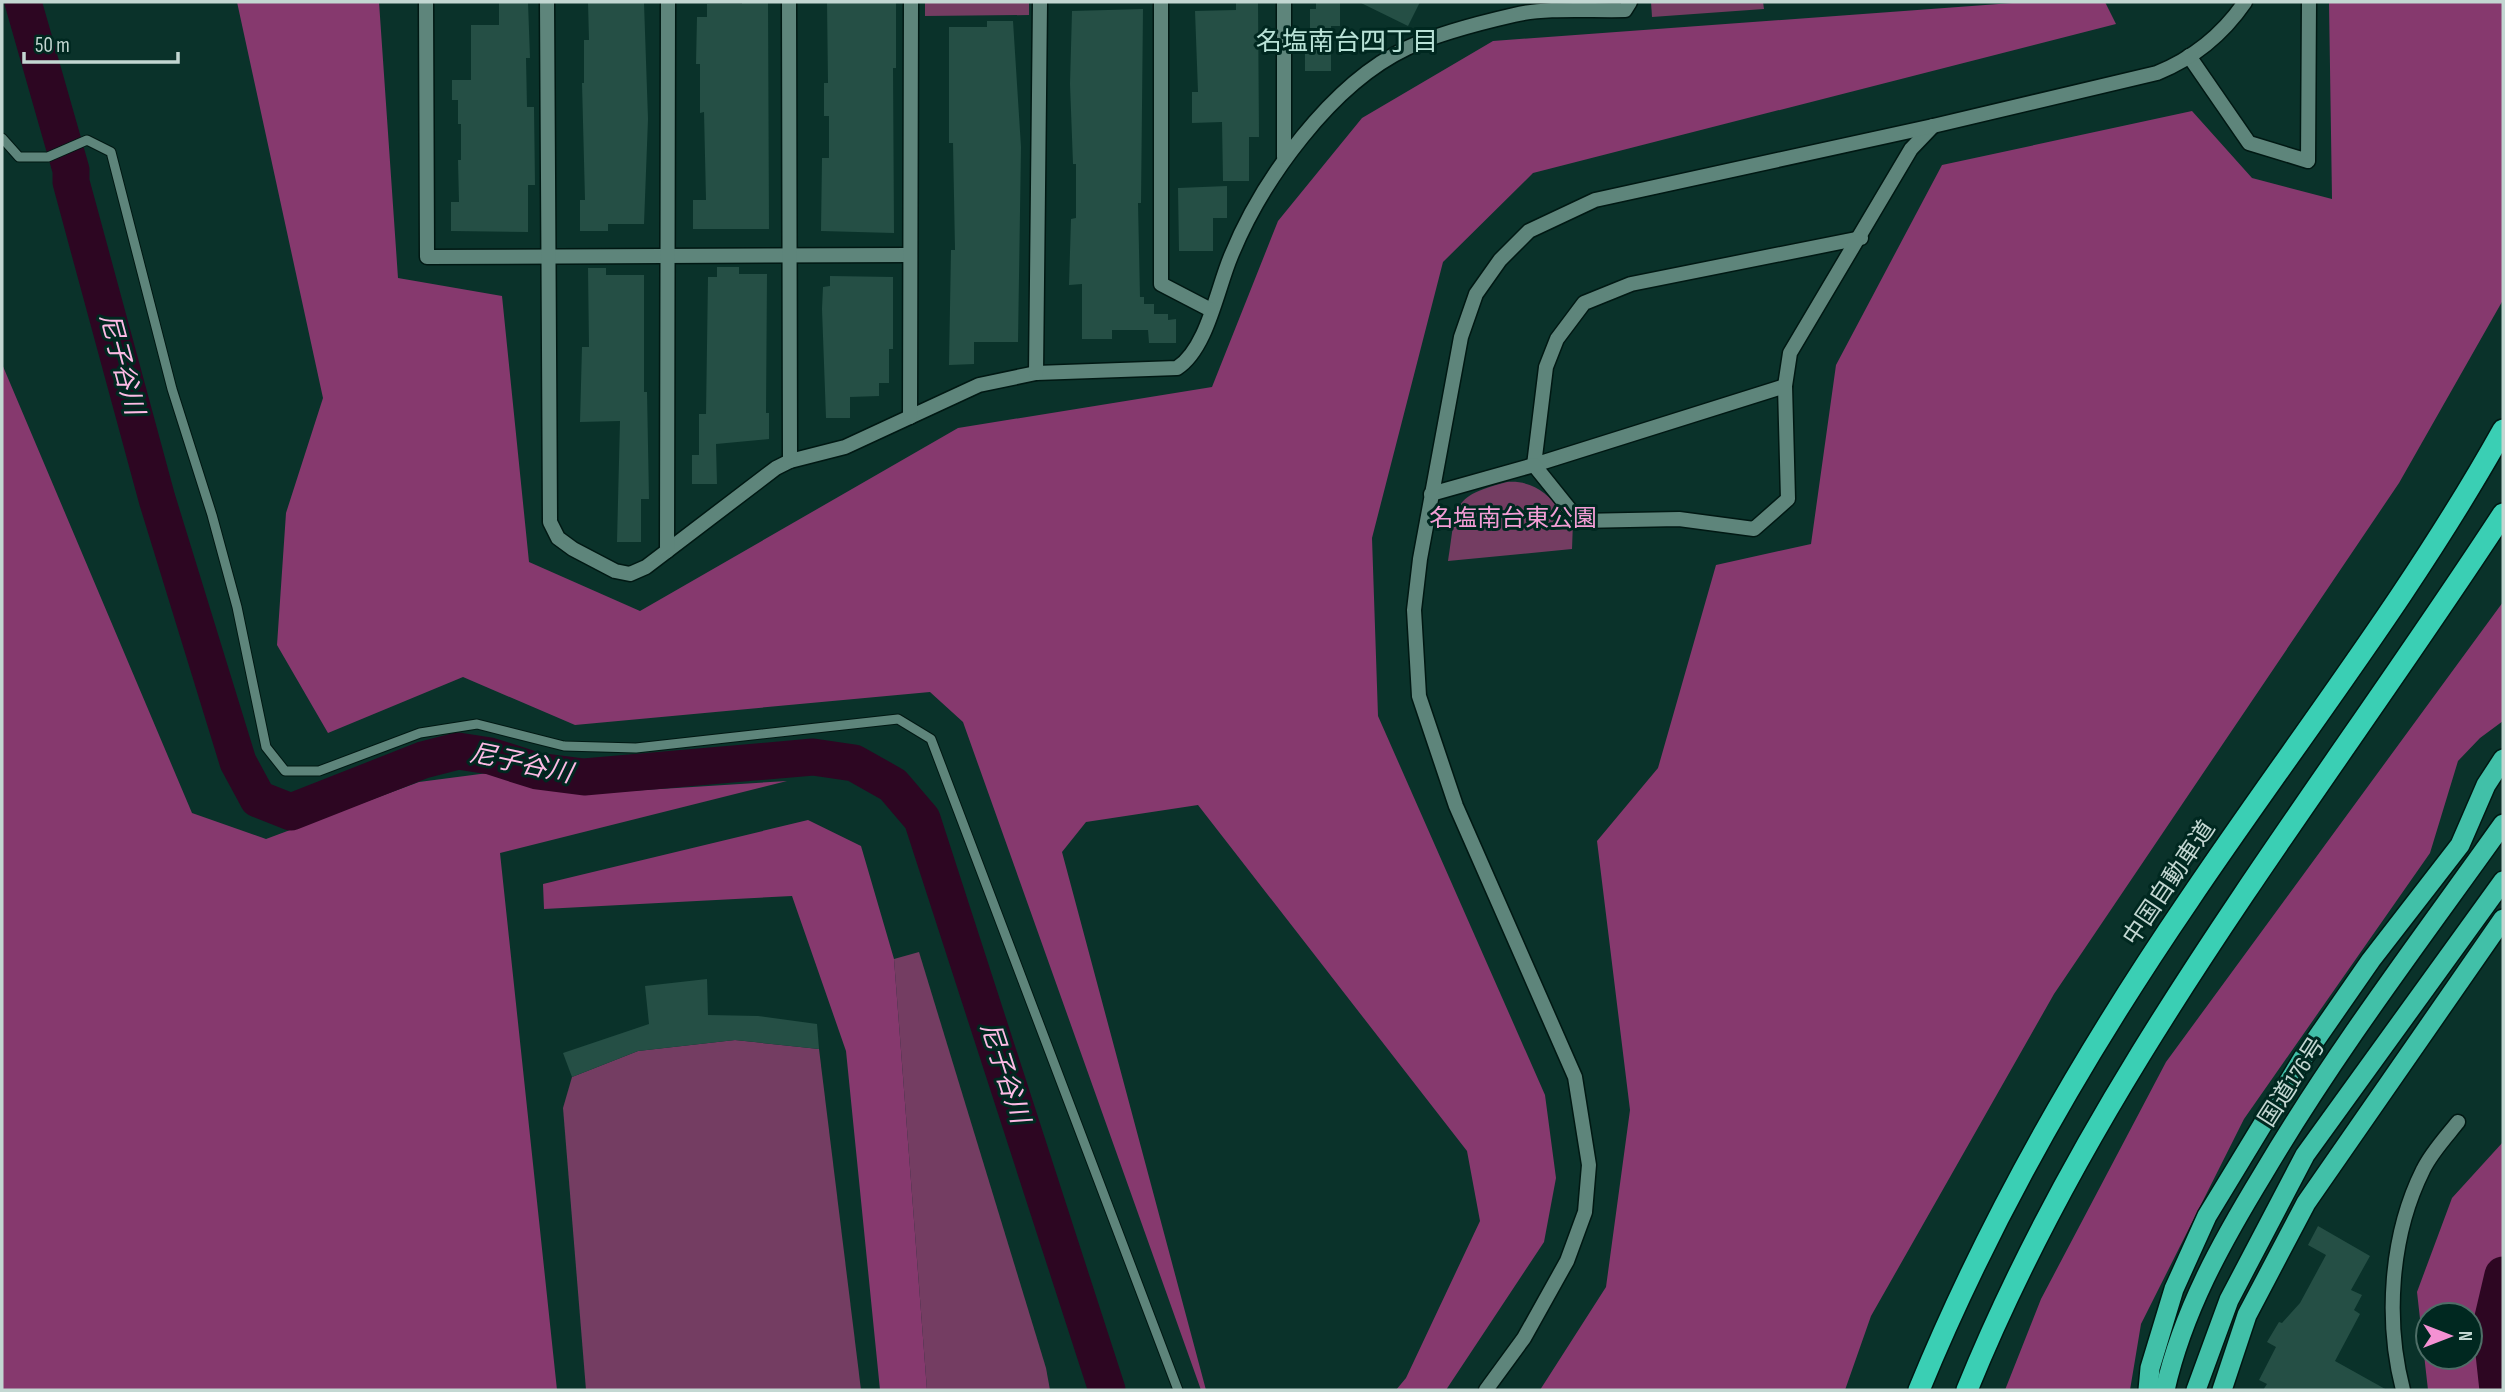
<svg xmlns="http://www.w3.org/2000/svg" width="2505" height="1392" font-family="'Sofia Sans Condensed','Noto Sans JP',sans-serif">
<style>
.green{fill:#743d62}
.forest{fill:#86396e;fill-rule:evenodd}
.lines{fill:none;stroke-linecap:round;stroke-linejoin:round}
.river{stroke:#2d0622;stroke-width:37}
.building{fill:#254f45}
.service-casing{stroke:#001813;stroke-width:11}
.minor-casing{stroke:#001813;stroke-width:17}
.tertiary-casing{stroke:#001813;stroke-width:17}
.trunk-casing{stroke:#001813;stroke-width:22}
.motorway-casing{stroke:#001813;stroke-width:24}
.service{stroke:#5e857b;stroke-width:9}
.minor{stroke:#5e857b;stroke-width:14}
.tertiary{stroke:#5e857b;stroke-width:14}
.trunk{stroke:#41c0a8;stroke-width:19}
.motorway{stroke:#3acfb4;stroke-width:21}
.labels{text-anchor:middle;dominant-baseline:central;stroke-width:6;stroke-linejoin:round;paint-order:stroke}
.park-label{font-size:24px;fill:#f49ed6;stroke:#002820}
.street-label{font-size:24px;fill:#c3d7d2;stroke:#002820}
.neighbourhood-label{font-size:26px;fill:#b9e2d7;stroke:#002820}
.water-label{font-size:26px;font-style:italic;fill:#fdbbe5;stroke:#002820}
</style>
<rect width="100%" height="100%" fill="#0a322a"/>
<g class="green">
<polygon points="925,2 1029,2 1029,15 925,16"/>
<polygon points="1651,2 1763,2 1764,9 1652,17"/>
<path d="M1507,482C1540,480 1551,500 1573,522L1572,549L1448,561C1457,506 1449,497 1507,482Z"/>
<polygon points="919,952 1046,1368 1050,1390 927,1390 894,959"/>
<polygon points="735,1040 819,1049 861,1390 586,1390 563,1108 572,1077 638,1051"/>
</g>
<g class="forest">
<polygon points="237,2 379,2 398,278 502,296 529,562 640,611 958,428 1212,387 1278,221 1362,118 1493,41 2026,2 2105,2 2116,24 1533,173 1443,262 1372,538 1378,716 1545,1095 1556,1178 1544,1242 1446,1390 1396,1390 1406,1378 1480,1221 1467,1151 1198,805 1086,822 1062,852 1206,1390 1201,1390 963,722 930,692 575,725 463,677 328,733 277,645 286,513 323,398"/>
<polygon points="2329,2 2503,2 2503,300 2399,483 2054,994 1871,1316 1845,1390 1540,1390 1606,1287 1630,1110 1597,841 1658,768 1716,565 1811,544 1836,365 1942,165 2192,111 2252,178 2332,199"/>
<polygon points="2,364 192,813 266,839 419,782 488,773 597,793 787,781 500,853 557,1390 2,1390"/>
<polygon points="2503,602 2503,721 2480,738 2458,761 2430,853 2244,1119 2141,1324 2130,1390 2005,1390 2041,1299 2166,1062"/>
<polygon points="808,820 861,846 894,959 927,1390 880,1390 846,1051 792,896 544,909 543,884"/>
<path d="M2503,1142V1390H2428L2417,1292L2452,1198ZM2470,1315V1357H2428V1315Z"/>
</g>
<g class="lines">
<g class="river">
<polyline points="23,2 71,170 71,182 157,499 238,762 258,799 291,812 423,760 458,751 490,756 537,771 584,777 813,757 854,763 893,785 922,819 1107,1390"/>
<polyline points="2498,1390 2491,1326 2503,1275"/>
</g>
</g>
<g class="building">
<polygon points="499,2 528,2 530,58 526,58 527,107 534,107 535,185 528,185 528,232 451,231 451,202 459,202 458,160 461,160 461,124 458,124 458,100 452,100 452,80 471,80 471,25 499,25"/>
<polygon points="588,2 644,3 648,119 644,224 608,224 608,231 580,231 580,200 585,200 582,83 584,83 584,40 589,40"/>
<polygon points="742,2 768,2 769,229 693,229 693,200 706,200 704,112 700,113 700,64 696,64 697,17 707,17 707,4 742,4"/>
<polygon points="827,2 896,2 896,68 893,68 894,233 821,231 822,158 829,158 829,116 824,116 824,83 828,83"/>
<polygon points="1236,2 1258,2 1259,137 1249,137 1249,181 1223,181 1222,122 1192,123 1192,92 1198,92 1195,11 1236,10"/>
<polygon points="1316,2 1340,2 1340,26 1331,26 1331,71 1305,71 1305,45 1310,45 1310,9 1316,9"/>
<polygon points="1359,2 1420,2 1408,26"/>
<polygon points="1143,9 1141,203 1138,203 1140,297 1144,297 1144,304 1154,304 1154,314 1168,314 1168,320 1176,319 1176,343 1149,343 1148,330 1112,330 1112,339 1082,339 1082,284 1069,285 1071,219 1076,218 1076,164 1073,164 1070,84 1072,11"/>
<polygon points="987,21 1013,21 1021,147 1018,342 974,342 974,364 949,365 951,250 955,250 953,143 949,143 949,27 987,27"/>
<polygon points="1227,186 1227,218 1213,218 1213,251 1179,251 1178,188"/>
<polygon points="717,267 739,267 739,274 767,274 766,413 769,413 769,439 716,444 717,484 692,484 692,455 699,455 699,414 706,414 708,277 717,277"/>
<polygon points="588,268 606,268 606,275 644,275 644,392 647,392 649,499 641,499 641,542 617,542 620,421 580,422 582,347 589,347"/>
<polygon points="830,276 893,277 893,349 889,349 889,383 879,383 879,396 850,397 850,418 826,418 822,309 823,287 830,286"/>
<polygon points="707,979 708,1015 758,1016 817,1024 819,1049 735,1040 638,1051 572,1077 563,1053 649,1024 645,986"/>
<polygon points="2318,1226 2370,1256 2351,1290 2362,1295 2354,1310 2360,1314 2335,1361 2387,1390 2263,1390 2267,1384 2259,1380 2276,1347 2267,1342 2279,1322 2282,1323 2300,1303 2326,1255 2308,1245"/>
</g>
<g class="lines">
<defs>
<polyline id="service" points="2,138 19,157 48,157 87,140 111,152 172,389 212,515 237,607 266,747 285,771 319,771 420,733 477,724 564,746 636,748 898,719 931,739 1178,1390"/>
<g id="minor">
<polyline points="426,2 427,257 909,255"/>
<path d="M547,2L550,522L558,538L573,549L615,571L630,574L646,567L776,468L790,461L845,447L979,385L1036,373L1177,368C1207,349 1217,289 1231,256C1262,180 1331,84 1407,48C1439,33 1479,23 1514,15C1546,7 1591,11 1625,10L1630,2"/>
<polyline points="789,2 790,461"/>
<polyline points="1161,2 1161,284 1211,310"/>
<polyline points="2189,56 2249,143 2308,161 2309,2"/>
<polyline points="1284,157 1284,2"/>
<polyline points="1036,373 1040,2"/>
<polyline points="1785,386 1534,465 1546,367 1557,339 1584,303 1631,284 1861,238"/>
<polyline points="910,417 911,2"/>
<polyline points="1431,494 1534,465 1579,521 1679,519 1754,529 1788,499 1785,386 1790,353 1911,149 1933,126"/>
<polyline points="667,551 668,2"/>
<path d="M2403,1390C2385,1321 2390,1236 2423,1170C2431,1153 2446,1137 2458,1122"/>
</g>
<path id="tertiary" d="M1486,1390L1524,1338L1567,1261L1585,1212L1589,1165L1575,1077L1456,806L1419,696L1414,610L1420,559L1461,337L1476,294L1500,260L1529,231L1595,200L1933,126L2157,73C2194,58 2223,34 2245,2"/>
<g id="trunk">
<polyline points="2148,1390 2150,1368 2174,1289 2207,1216 2303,1058 2371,960 2460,845 2486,785 2503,759"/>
<path d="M2165,1390C2183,1311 2221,1243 2263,1174C2335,1052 2421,939 2503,824"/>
<polyline points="2196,1390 2229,1300 2305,1155 2503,881"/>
<polyline points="2222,1390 2247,1315 2306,1203 2503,919"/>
</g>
<g id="motorway">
<path d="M1919,1390C1990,1217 2084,1054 2189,900C2294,744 2411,595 2503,430"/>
<path d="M1967,1390C2097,1070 2316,801 2503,514"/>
</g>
</defs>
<use href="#service" class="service-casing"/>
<use href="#minor" class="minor-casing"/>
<use href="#tertiary" class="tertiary-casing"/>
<use href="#trunk" class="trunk-casing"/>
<use href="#motorway" class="motorway-casing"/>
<use href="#service" class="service"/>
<use href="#minor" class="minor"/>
<use href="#tertiary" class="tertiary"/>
<use href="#trunk" class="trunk"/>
<use href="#motorway" class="motorway"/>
</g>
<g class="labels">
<g class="park-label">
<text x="1513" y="518">名塩南台東公園</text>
</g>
<g class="street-label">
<text transform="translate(2169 883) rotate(-56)">中国自動車道</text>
<text transform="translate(2292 1082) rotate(-57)">国道176号</text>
</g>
<g class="neighbourhood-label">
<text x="1347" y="42">名塩南台四丁目</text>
</g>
<g class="water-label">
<text transform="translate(121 364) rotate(75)">尼子谷川</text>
<text transform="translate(521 764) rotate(12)">尼子谷川</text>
<text transform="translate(1004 1073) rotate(72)">尼子谷川</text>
</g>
</g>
<rect width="2505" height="1392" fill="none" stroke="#c3d7d2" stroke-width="7"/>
<g transform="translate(2449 1336) rotate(90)"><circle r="33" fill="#002820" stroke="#4e6e67" stroke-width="2"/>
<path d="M0-5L12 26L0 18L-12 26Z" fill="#f491d3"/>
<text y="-10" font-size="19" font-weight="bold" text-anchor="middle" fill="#c3d7d2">N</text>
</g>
<path d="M24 52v10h154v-10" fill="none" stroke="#c3d7d2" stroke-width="3.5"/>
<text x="35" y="52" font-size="21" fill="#c3d7d2" stroke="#002820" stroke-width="5" paint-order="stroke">50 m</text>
</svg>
